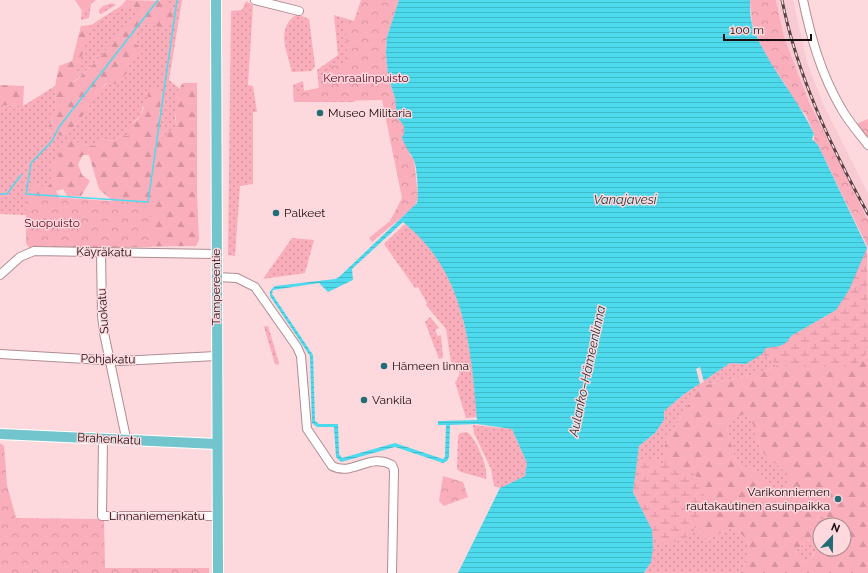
<svg xmlns="http://www.w3.org/2000/svg" width="868" height="573" font-family="Raleway,sans-serif">
<style>
.built{fill:#f8cbd2}
.grass{fill:url(#grass-dots)}
.forest{fill:url(#forest-firs);fill-rule:evenodd}
.wetland{fill:url(#wetland-marsh)}
.park{fill:url(#park-crowns)}
.water{fill:url(#water-rules);fill-rule:evenodd}
.pier{fill:#fdd9de}
.lines{fill:none;stroke-linecap:round;stroke-linejoin:round}
.stream{stroke:#4ddaec;stroke-width:1.5}
.minor-casing{stroke:#af8d92;stroke-width:10}
.major-casing{stroke:#fff;stroke-width:12}
.minor{stroke:#fff;stroke-width:8}
.major{stroke:#72c4cd;stroke-width:10}
.rail-casing{stroke:#554345;stroke-width:3}
.rail{stroke:#fdd9de;stroke-width:1.5;stroke-dasharray:4.5;stroke-linecap:butt}
.poi-dot{fill:#226c75;stroke:#fdd9de;stroke-width:1.5}
.labels{text-anchor:middle;dominant-baseline:central;stroke-width:3;stroke-linejoin:round;paint-order:stroke}
.park-label{font-size:12px;fill:#5f0627;stroke:#fdd9de}
.poi-label{font-size:12px;fill:#190d0f;stroke:#fdd9de;text-anchor:start}
.street-label{font-size:12px;fill:#190d0f;stroke:#fdd9de}
.water-label{font-size:13px;font-style:italic;fill:#1e3639;stroke:#fdd9de}
</style>
<defs>
<pattern id="grass-dots" width="8" height="8" patternUnits="userSpaceOnUse"><rect width="8" height="8" fill="#faadbb"/><path d="M2 2h.1M6 6h.1" fill="none" stroke="#d694a0" stroke-width="1.8" stroke-linecap="round"/></pattern>
<pattern id="forest-firs" width="22" height="20" patternUnits="userSpaceOnUse"><rect width="22" height="20" fill="#faadbb"/><path d="M5 1l3.5 6h-7zM16 11l3.5 6h-7z" fill="#d694a0"/></pattern>
<pattern id="wetland-marsh" width="20" height="14" patternUnits="userSpaceOnUse"><rect width="20" height="14" fill="#faadbb"/><path d="M1 5h8M5 5V1M11 12h8M15 12V8" fill="none" stroke="#d694a0"/></pattern>
<pattern id="park-crowns" width="20" height="18" patternUnits="userSpaceOnUse"><rect width="20" height="18" fill="#faadbb"/><path d="M2 6a3 3 0 1 1 6 0M12 15a3 3 0 1 1 6 0" fill="none" stroke="#d694a0"/></pattern>
<pattern id="water-rules" width="6" height="5" patternUnits="userSpaceOnUse"><rect width="6" height="5" fill="#4ddaec"/><path d="M0 2.5h6" fill="none" stroke="#43bac9"/></pattern>
</defs>
<rect width="100%" height="100%" fill="#fdd9de"/>
<polygon class="built" points="776,0 793,0 807,62 824,106 868,193 868,220 809,102 784,37"/>
<g class="grass">
<polygon points="159,0 182,0 169,80 179,88 175,119 177,125 165,142 161,142 163,132 159,119 162,93 142,108 141,116 133,122 129,136 123,135 113,141 102,139 96,146 81,144 73,140 52,183 46,188 26,195 26,215 0,214 0,105 23,106 55,86 56,109 47,130 61,136 76,125 98,93 140,47 134,43 135,36 142,24 169,27 163,2"/>
<polygon points="246,1 253,5 248,85 253,86 257,112 253,112 253,184 240,186 235,256 228,255 231,11 242,10"/>
<polygon points="112,3 116,5 101,14 99,13 99,10 103,6"/>
<polygon points="91,4 89,18 81,20 82,11"/>
<path d="M121,6L140,8C122,34 98,62 73,82L91,25Z"/>
<path d="M297,14L309,19L315,65L314,68L311,71L292,72C287,51 275,28 297,14Z"/>
<polygon points="334,15 354,21 355,102 294,102 293,85 303,81 304,91 319,88 317,70 338,55"/>
<path d="M405,224C411,229 418,234 423,240C466,288 472,357 477,417L466,418L455,382C462,375 461,366 451,362L446,329L426,305L427,303L418,287L415,288L384,244Z"/>
<polygon points="292,238 314,240 305,273 263,279"/>
<path d="M867,248L868,348L851,367H796L779,365L761,373L706,385L692,398L665,445L680,468L701,517L695,528L707,539C716,537 721,532 730,528C753,536 755,556 738,573H644L646,571C648,564 652,555 653,547C656,513 633,480 639,446L655,433L664,420V411L683,395L730,363L747,364L766,348L794,335L836,310Z"/>
<polygon points="430,317 439,328 435,330 438,336 441,335 443,358 439,359 425,322"/>
<polygon points="266,326 268,326 279,363 278,365 275,364 264,327"/>
<polygon points="745,414 757,429 757,437 762,452 787,473 791,480 785,489 776,492 769,483 753,469 744,471 735,459 727,428 731,419"/>
<polygon points="473,425 512,429 527,463 525,476 500,488 494,486 491,469 474,433"/>
<path d="M467,432C476,438 489,469 486,479L461,472L457,469L458,436L460,433Z"/>
<path d="M821,512L826,517L825,525H820C820,539 818,554 806,562L801,561L795,554L796,550L810,539L818,522L817,517Z"/>
</g>
<g class="forest">
<polygon points="75,0 96,0 82,11"/>
<path d="M126,0L163,1L174,15L169,28L142,24L135,36L134,43L140,47L135,57L128,60L130,69L117,84L106,83L76,125L61,136L47,130L56,109L55,86L59,66L72,61L81,26L91,25L74,82C96,64 124,32 139,8L121,6Z"/>
<path d="M183,83H197V194L199,240L196,246L102,247L114,202L99,189L89,155H83L78,164L82,175L90,181L81,196H67L63,189L56,191L61,201L26,197L34,183L46,188C54,181 54,177 52,167L66,142L73,140L81,144L96,146L102,139L113,141L123,135L128,136C129,120 138,123 141,115C144,107 147,99 149,90L157,89L162,93L159,119L163,132L162,142H165L167,133L172,131L177,125C174,114 175,91 183,83Z"/>
<polygon points="0,85 24,86 23,106 0,105"/>
<path d="M868,348V573H738C755,556 753,536 730,528C721,532 716,537 707,539L695,528L701,517L680,468L664,462L665,445L692,398L697,391L706,385L761,373L779,365L796,367H851L864,358ZM745,414L757,429V437L762,452L787,473L791,480L785,489L776,492L769,483L753,469L744,471L735,459L727,428L731,419ZM821,513L826,517L825,525H844V549H820V534L814,555L806,562L801,561L795,554L796,550L810,539L818,522L817,517Z"/>
</g>
<g class="wetland">
<polygon points="867,248 868,348 864,358 851,367 796,367 779,365 762,354 766,348 787,342 791,336 836,310"/>
<path d="M637,458C652,461 685,465 695,475C712,491 704,527 685,538C675,544 664,542 652,543V530L633,492Z"/>
</g>
<g class="park">
<polygon points="361,0 399,0 387,37 386,53 388,76 395,98 397,118 404,123 410,155 414,160 415,168 418,198 415,206 372,242 369,238 390,221 402,198 382,100 294,102 293,93 325,87 332,66 348,64 345,25 354,21"/>
<polygon points="750,0 776,0 784,37 809,102 868,220 868,248 818,145 814,144 814,134 806,115 793,100 785,84 766,57 752,23"/>
<polygon points="868,119 868,139 856,124"/>
<polygon points="26,195 150,204 152,247 30,249 26,243"/>
<polygon points="0,443 4,446 7,485 16,518 104,519 105,568 209,568 209,573 0,573"/>
<polygon points="443,476 463,482 468,497 444,506 439,501"/>
</g>
<path class="water" d="M399,0H750C750,8 750,17 752,24C766,65 797,96 814,134L812,139L818,145L867,248L849,290L836,310L791,336C784,348 777,346 766,348L762,354L746,364L730,363L683,395L664,411V420L655,433L639,446L633,492L652,530L653,547L651,562L644,573H458L500,488L525,476L527,463L512,429L477,424L450,425L449,457L447,461L443,463L395,447L341,462L336,457L334,427H317L312,423L310,356L270,296V291L275,286L335,279L339,277L417,203C419,196 417,167 414,160C410,153 405,146 402,138C406,129 405,125 397,118L395,98L388,76L386,53L387,37ZM403,222C410,228 417,234 423,241C467,289 472,359 477,420L438,421V425H446L445,457L443,459L395,443L342,458L339,454L338,424H319L315,421L313,355L272,294L273,290L319,283L328,292L353,280L352,269Z"/>
<polygon class="pier" points="700,367 704,382 700,384 696,369"/>
<g class="lines">
<g class="stream">
<polyline points="31,163 52,141 59,127 158,0"/>
<polyline points="31,164 26,194 148,202 177,0"/>
<polyline points="0,194 7,194 21,175"/>
</g>
<defs>
<g id="minor">
<polyline points="255,0 299,11"/>
<path d="M803,0C811,38 821,74 841,108C848,121 859,133 868,145"/>
<polyline points="101,252 102,316 104,333 125,433 125,440"/>
<polyline points="0,275 20,257 34,251 216,254"/>
<path d="M216,277L237,278L255,287L297,347L301,356L307,429L332,466C353,477 369,452 392,465L394,470L392,573"/>
<polyline points="0,354 120,361 216,356"/>
<polyline points="103,439 102,516 218,516"/>
</g>
<g id="major">
<polyline points="216,0 218,573"/>
<polyline points="0,434 217,444"/>
</g>
</defs>
<use href="#minor" class="minor-casing"/>
<use href="#major" class="major-casing"/>
<use href="#minor" class="minor"/>
<use href="#major" class="major"/>
<defs>
<path id="rail" d="M782,0C797,75 831,147 868,214"/>
</defs>
<use href="#rail" class="rail-casing"/>
<use href="#rail" class="rail"/>
</g>
<g class="poi-dot">
<circle cx="320" cy="113" r="4"/>
<circle cx="276" cy="213" r="4"/>
<circle cx="384" cy="366" r="4"/>
<circle cx="364" cy="400" r="4"/>
<circle cx="838" cy="499" r="4"/>
</g>
<g class="labels">
<g class="park-label">
<text x="366" y="78">Kenraalinpuisto</text>
<text x="52" y="223">Suopuisto</text>
</g>
<g class="poi-label">
<text x="328" y="113">Museo Militaria</text>
<text x="284" y="213">Palkeet</text>
<text x="392" y="366">Hämeen linna</text>
<text x="372" y="400">Vankila</text>
<text x="830" y="492" text-anchor="end">Varikonniemen<tspan x="830" dy="14">rautakautinen asuinpaikka</tspan></text>
</g>
<g class="street-label">
<text transform="translate(104 252) rotate(1)">Käyräkatu</text>
<text transform="translate(216 287) rotate(-90)">Tampereentie</text>
<text transform="translate(103 311) rotate(-94)">Suokatu</text>
<text transform="translate(108 359) rotate(1)">Pohjakatu</text>
<text transform="translate(109 439) rotate(3)">Brahenkatu</text>
<text x="157" y="516">Linnaniemenkatu</text>
</g>
<g class="water-label">
<text x="625" y="199">Vanajavesi</text>
<text transform="translate(587 371) rotate(-78)">Aulanko–Hämeenlinna</text>
</g>
</g>
<g transform="translate(832 537) rotate(22)"><circle r="19" fill="#fdd9de" stroke="#a2878b"/>
<path d="M0-3L7 15L0 10L-7 15Z" fill="#226c75"/>
<text y="-6" font-size="11" font-weight="bold" text-anchor="middle" fill="#190d0f">N</text>
</g>
<path d="M724 34v6h87v-6" fill="none" stroke="#190d0f" stroke-width="2"/>
<text x="730" y="34" font-size="12" fill="#190d0f" stroke="#fdd9de" stroke-width="3" paint-order="stroke">100 m</text>
</svg>
